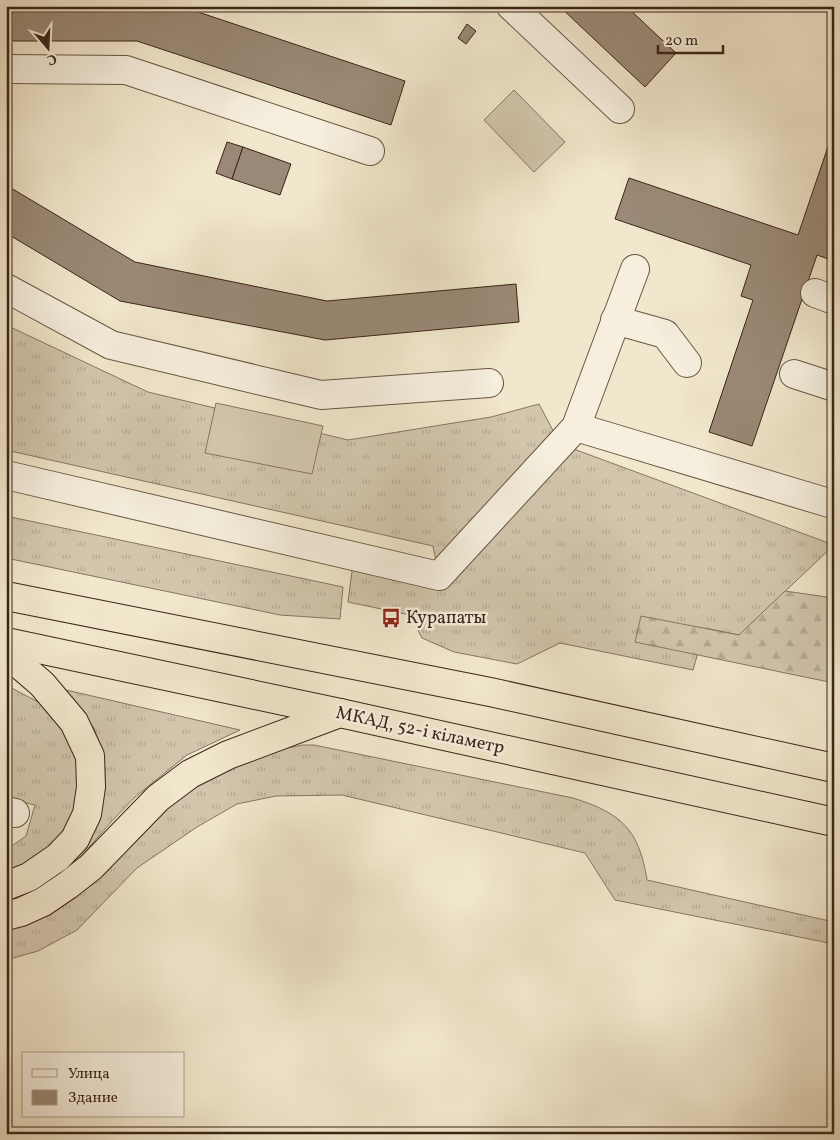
<svg xmlns="http://www.w3.org/2000/svg" width="840" height="1140" font-family="Vollkorn,serif">
<style>
.grass{fill:url(#grass-tufts);stroke:#877562}
.forest{fill:url(#forest-firs);stroke:#877562}
.garden{fill:#d2c6ad;stroke:#877562}
.building{fill:#9a8976;stroke:#3c2418}
.lines{fill:none;stroke-linecap:round;stroke-linejoin:round}
.minor-casing{stroke:#695545;stroke-width:30}
.highway-casing{stroke:#3c2418;stroke-width:30}
.minor{stroke:#f6efde;stroke-width:28}
.highway{stroke:#f1e7cc;stroke-width:28}
.labels{text-anchor:middle;dominant-baseline:central;stroke-width:5;stroke-linejoin:round;paint-order:stroke}
.poi-label{font-size:18px;fill:#3c2418;stroke:#f6efde;text-anchor:start}
.street-label{font-size:18px;fill:#3c2418;stroke:#f6efde}
</style>
<defs>
<pattern id="grass-tufts" width="24" height="20" patternUnits="userSpaceOnUse" patternTransform="scale(1.25)"><rect width="24" height="20" fill="#d2c6ad"/><path d="M3 7l-1-3M5 7V3M7 7l1-3M15 17l-1-3M17 17v-4M19 17l1-3" fill="none" stroke="#b5aa94"/></pattern>
<pattern id="forest-firs" width="22" height="20" patternUnits="userSpaceOnUse" patternTransform="scale(1.25)"><rect width="22" height="20" fill="#d2c6ad"/><path d="M5 1l3.5 6h-7zM16 11l3.5 6h-7z" fill="#b5aa94"/></pattern>
</defs>
<rect width="100%" height="100%" fill="#f1e7cc"/>
<filter id="stains"><feTurbulence type="fractalNoise" baseFrequency=".004" numOctaves="4"/><feColorMatrix values="0 0 0 0 .2 0 0 0 0 .09 0 0 0 0 .02 0 0 0 .5 -.17"/></filter>
<radialGradient id="worn" r=".72"><stop offset=".6" stop-color="#630" stop-opacity="0"/><stop offset="1" stop-color="#630" stop-opacity=".3"/></radialGradient>
<g class="grass">
<polygon points="6,325 148,392 348,440 491,417 539,404 560,444 834,545 739,635 705,628 693,670 560,643 517,664 454,652 422,638 410,615 348,602 354,556 439,576 433,546 6,450"/>
<polygon points="6,516 343,587 340,619 280,615 6,558"/>
<polygon points="6,685 40,703 60,725 73,749 79,772 77,800 67,827 51,845 29,862 6,875 6,850 26,836 35,805 6,798"/>
<polygon points="66,690 240,730 187,755 135,797 111,822 79,859 40,890 6,904 6,897 99,813 105,790 105,768 101,748 94,728"/>
<path d="M303,745H314L573,798C621,813 639,829 647,880L834,922V944L615,900L585,853L342,795L276,796L237,804L197,827L137,868L77,930L38,951L6,960V929L170,797L266,752Z"/>
</g>
<polygon class="forest" points="785,591 834,598 834,683 635,642 641,616 739,635"/>
<g class="garden">
<polygon points="514,90 565,142 534,172 484,120"/>
<polygon points="216,403 323,426 312,474 205,453"/>
</g>
<g class="building">
<polygon points="6,6 180,6 405,81 391,125 137,41 6,41"/>
<polygon points="559,6 626,6 676,53 645,87"/>
<polygon points="467,24 476,31 466,44 458,38"/>
<polygon points="834,129 834,261 817,255 752,446 709,432 753,300 741,296 751,265 615,219 629,178 798,235"/>
<polygon points="227,142 243,147 232,179 216,173"/>
<polygon points="243,147 291,164 280,195 232,179"/>
<polygon points="6,185 135,262 327,301 516,284 519,322 325,340 120,301 6,233"/>
</g>
<g class="lines">
<defs>
<g id="minor">
<polyline points="511,6 620,109"/>
<polyline points="6,69 126,70 370,151"/>
<polyline points="6,288 111,345 321,395 489,383"/>
<polyline points="815,293 834,300"/>
<polyline points="615,320 665,334 687,363"/>
<polyline points="794,374 834,387"/>
<polyline points="576,427 829,503 834,502"/>
<polyline points="6,475 439,576 576,427 635,269"/>
<polyline points="6,811 15,813"/>
</g>
<g id="highway">
<polyline points="6,596 490,692 834,768"/>
<polyline points="6,642 340,713 834,822"/>
<polyline points="6,653 42,684 74,722 90,756 91,787 87,814 75,839 58,857 29,877 6,886"/>
<polyline points="6,916 21,912 43,902 68,885 91,867 158,798 190,774 228,755 340,713"/>
</g>
</defs>
<use href="#minor" class="minor-casing"/>
<use href="#highway" class="highway-casing"/>
<use href="#minor" class="minor"/>
<use href="#highway" class="highway"/>
</g>
<defs>
<symbol id="bus-bare" viewBox="-9 -9 18 18"><path d="M-5-6H5V4H4V6H2V4H-2V6H-4V4H-5ZM-3.5-4V0h7V-4ZM-3.5 1.2v1.5H-2V1.2ZM2 1.2v1.5H3.5V1.2Z" fill="#8f2418" stroke="#f6efde" stroke-width="2.5" paint-order="stroke"/></symbol>
</defs>
<g fill-rule="evenodd">
<use href="#bus-bare" x="377" y="604" width="28" height="28"/>
</g>
<g class="labels">
<g class="poi-label">
<text x="406" y="618">Курапаты</text>
</g>
<g class="street-label">
<text transform="translate(420 731) rotate(12)">МКАД, 52-і кіламетр</text>
</g>
</g>
<rect width="840" height="1140" fill="none" stroke="#f1e7cc" stroke-width="25"/>
<rect x="8" y="8" width="825" height="1125" fill="none" stroke="#3c2418" stroke-width="2.5"/>
<rect x="12" y="12" width="815" height="1115" fill="none" stroke="#3c2418"/>
<rect x="22" y="1052" width="162" height="65" fill="#f6efde" stroke="#ac9e8f"/>
<rect x="32" y="1069" width="25" height="8" fill="#f6efde" stroke="#ac9e8f"/>
<text x="68" y="1078" font-size="15" fill="#3c2418">Улица</text>
<rect x="32" y="1090" width="25" height="15" fill="#9a8976" stroke="#ac9e8f"/>
<text x="68" y="1102" font-size="15" fill="#3c2418">Здание</text>
<g transform="translate(48 48) rotate(161)" stroke="#f6efde" stroke-width="4" paint-order="stroke">
<path d="M0-4L9 19L0 12L-9 19Z" fill="#3c2418"/>
<text y="-8" font-size="14" font-weight="bold" text-anchor="middle" fill="#3c2418">С</text>
</g>
<path d="M658 45v8h65v-8" fill="none" stroke="#3c2418" stroke-width="2.5"/>
<text x="665" y="45" font-size="15" fill="#3c2418" stroke="#f6efde" stroke-width="4" paint-order="stroke">20 m</text>
<rect width="100%" height="100%" filter="url(#stains)"/>
<rect width="100%" height="100%" fill="url(#worn)"/>
</svg>
